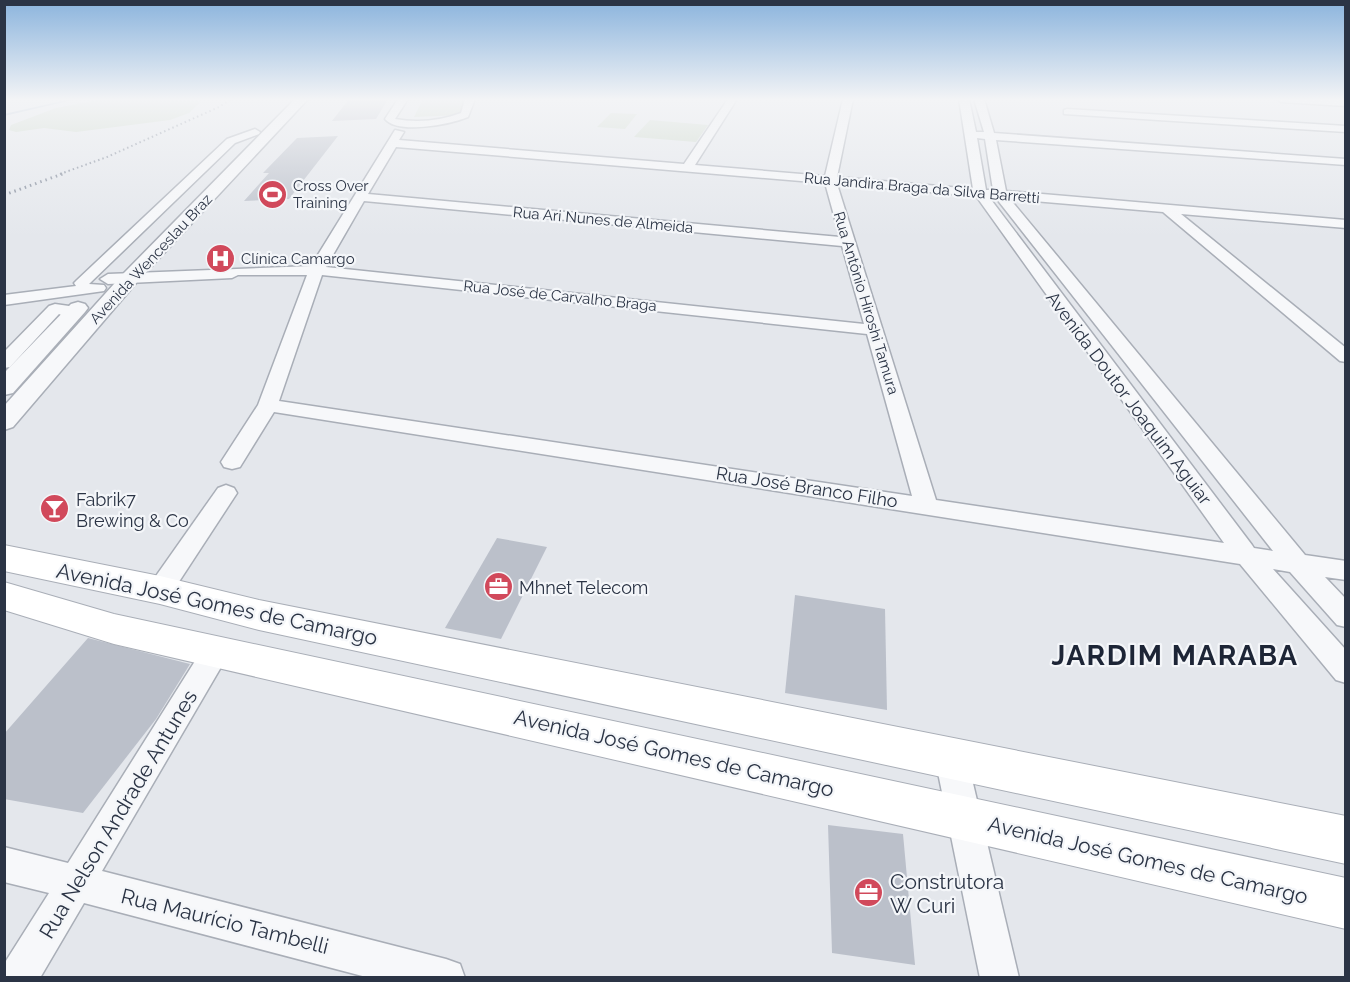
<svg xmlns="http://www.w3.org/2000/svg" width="1350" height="982" font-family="Raleway,sans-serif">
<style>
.green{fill:#c9d6c5}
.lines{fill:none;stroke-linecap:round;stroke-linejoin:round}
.stream{fill:#9fb4cc;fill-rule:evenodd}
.building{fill:#bbc0ca}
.minor-casing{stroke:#a9aeb7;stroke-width:3}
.tertiary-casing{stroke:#a9aeb7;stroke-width:3}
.secondary-casing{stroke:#a9aeb7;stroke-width:2}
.minor{fill:#f7f8fa;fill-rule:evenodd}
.tertiary{fill:#f7f8fa;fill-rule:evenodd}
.secondary{fill:#fff;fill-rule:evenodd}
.rail-far1{stroke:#7d8696;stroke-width:2;stroke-dasharray:1.5 3;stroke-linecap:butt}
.rail{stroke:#7d8696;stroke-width:3;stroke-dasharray:1.5 4;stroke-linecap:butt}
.labels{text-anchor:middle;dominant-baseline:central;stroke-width:4.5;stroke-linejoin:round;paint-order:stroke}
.far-poi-label{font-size:15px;fill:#2b3445;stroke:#f4f6f9;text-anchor:start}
.far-street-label{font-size:15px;fill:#2b3445;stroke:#f4f6f9}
.street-label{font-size:18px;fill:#2b3445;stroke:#f4f6f9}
.poi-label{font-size:18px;fill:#2b3445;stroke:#f4f6f9;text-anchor:start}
.near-street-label{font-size:21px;fill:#2b3445;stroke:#f4f6f9}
.near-poi-label{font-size:21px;fill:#2b3445;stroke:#f4f6f9;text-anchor:start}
.near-district-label{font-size:28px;font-weight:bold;letter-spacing:1.5px;fill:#1d2536;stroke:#f4f6f9}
</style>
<rect width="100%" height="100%" fill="#e4e7ec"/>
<g class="green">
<polygon points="103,99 201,101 189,113 170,120 76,132 44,128 16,132 9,130 11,125 56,108"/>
<polygon points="423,99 467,99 462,115 414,117"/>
<polygon points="611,113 637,114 625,129 597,127"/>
<polygon points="650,120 708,125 696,142 634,137"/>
</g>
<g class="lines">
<polygon class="stream" points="71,99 77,99 4,116 4,114"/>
</g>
<g class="building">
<polygon points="349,99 388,99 376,119 332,121"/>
<polygon points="338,136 289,199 244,201 269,173 263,173 297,138"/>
<polygon points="497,538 547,547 501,639 445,628"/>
<polygon points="795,595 885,609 887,710 785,693"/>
<polygon points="88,638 190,664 156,719 83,813 4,799 4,734"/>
<polygon points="828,825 903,834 915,965 832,953"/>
</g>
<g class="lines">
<defs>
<g id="minor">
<path d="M398,99H408L395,119C417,123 440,121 461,113L465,99H475L468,117C451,124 398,135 385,119Z"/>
<path d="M728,99H737L695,165L825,176L843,99H853L837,177L973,189L959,99H969L976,132H984L974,99H984L994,133L1346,159V165L996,140L1006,191L1346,220V228L1181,214L1346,348V362L1340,361L1163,212L1010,199L1305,555L1346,561V580L1325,577L1346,599V627L1337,625L1290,572L1273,569L1346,650V683L1336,680L1240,564L274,412L240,467L232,469L224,467L221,462L258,405L307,275H238L232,278L108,284L100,279L108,274L311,266L395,130L404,132L399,140L684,164ZM977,138L985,139L993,190H986ZM396,147L825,183L840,237L368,194ZM837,184L976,196L1224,543L936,500ZM989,197L996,198L1273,551L1254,548L1252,545ZM364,201L842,246L864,324L326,267ZM322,275L867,334L912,496L279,401Z"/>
<polygon points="1277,99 1346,100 1346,106 1281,102"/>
<polygon points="1067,109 1346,126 1346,132 1064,114 1064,110"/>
<polygon points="255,129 260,132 259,134 235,143 89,284 104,285 106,288 104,291 4,305 4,295 76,286 74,283 77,280 227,139"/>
<polygon points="55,304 76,307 80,315 72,320 59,314 10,367 4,368 4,352 49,306"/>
<polygon points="226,485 234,488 237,493 169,597 160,600 151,597 147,590 151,583 218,488"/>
<polygon points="217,638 227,642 231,650 102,871 446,959 460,964 465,978 370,978 84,903 40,978 4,978 4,964 49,893 4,882 4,847 68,863 207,642"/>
<polygon points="951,743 962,748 967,758 1019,978 980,978 935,758 940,748"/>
</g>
<g id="tertiary">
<polygon points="295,99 308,99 137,282 13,427 4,430 4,406 123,274"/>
<polygon points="78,302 85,304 88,308 85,312 13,393 4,395 4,373 71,304"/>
</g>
<g id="secondary">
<polygon points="4,545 160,576 259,600 1346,816 1346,864 259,630 160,604 4,571"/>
<polygon points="4,582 114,614 1346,878 1346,929 114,644 4,610"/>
</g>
</defs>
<use href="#minor" class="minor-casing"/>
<use href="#tertiary" class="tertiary-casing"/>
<use href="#secondary" class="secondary-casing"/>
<use href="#minor" class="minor"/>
<use href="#tertiary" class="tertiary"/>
<use href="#secondary" class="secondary"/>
<polyline class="rail-far1" points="60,174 107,157 219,107 231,99"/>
<polyline class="rail" points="4,195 65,173"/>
</g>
<linearGradient id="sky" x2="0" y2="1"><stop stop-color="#8bb4dd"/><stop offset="0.42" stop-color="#f3f4f6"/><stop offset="1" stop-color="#f3f4f6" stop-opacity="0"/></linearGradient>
<rect width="1350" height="237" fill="url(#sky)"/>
<defs>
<symbol id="stadium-disc" viewBox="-11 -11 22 22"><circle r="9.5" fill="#d1495b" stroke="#f4f6f9"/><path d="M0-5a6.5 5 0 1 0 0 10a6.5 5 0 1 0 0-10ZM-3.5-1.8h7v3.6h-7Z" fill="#fff"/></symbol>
<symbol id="hospital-disc" viewBox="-11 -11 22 22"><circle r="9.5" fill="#d1495b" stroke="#f4f6f9"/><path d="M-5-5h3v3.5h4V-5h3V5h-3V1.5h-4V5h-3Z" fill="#fff"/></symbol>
<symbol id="bar-disc" viewBox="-11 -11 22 22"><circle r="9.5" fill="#d1495b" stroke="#f4f6f9"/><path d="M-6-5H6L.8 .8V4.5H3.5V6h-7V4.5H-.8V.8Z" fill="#fff"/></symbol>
<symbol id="office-disc" viewBox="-11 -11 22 22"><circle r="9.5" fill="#d1495b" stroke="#f4f6f9"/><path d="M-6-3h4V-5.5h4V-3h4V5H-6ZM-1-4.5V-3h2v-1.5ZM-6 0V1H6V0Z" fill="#fff"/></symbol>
</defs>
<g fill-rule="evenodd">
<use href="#stadium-disc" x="256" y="178" width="33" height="33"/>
<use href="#hospital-disc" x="204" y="242" width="33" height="33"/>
<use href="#bar-disc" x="38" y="492" width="33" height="33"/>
<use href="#office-disc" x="482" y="570" width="33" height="33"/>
<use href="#office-disc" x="852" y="876" width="33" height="33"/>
</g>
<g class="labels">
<g class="far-poi-label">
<text x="293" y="186">Cross Over<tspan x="293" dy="17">Training</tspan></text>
<text x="241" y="259">Clínica Camargo</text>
</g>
<g class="far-street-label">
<text transform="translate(922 188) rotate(5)">Rua Jandira Braga da Silva Barretti</text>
<text transform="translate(603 220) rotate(5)">Rua Ari Nunes de Almeida</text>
<text transform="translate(151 259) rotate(-47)">Avenida Wenceslau Braz</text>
<text transform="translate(560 296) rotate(6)">Rua José de Carvalho Braga</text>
<text transform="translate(866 303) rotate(73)">Rua Antônio Hiroshi Tamura</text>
</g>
<g class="street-label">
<text transform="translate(1129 398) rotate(53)">Avenida Doutor Joaquim Aguiar</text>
<text transform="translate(807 487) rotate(9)">Rua José Branco Filho</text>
</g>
<g class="poi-label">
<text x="76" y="499">Fabrik7<tspan x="76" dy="21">Brewing &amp; Co</tspan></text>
<text x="519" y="587">Mhnet Telecom</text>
</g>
<g class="near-street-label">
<text transform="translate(217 604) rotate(12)">Avenida José Gomes de Camargo</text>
<text transform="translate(674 753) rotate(13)">Avenida José Gomes de Camargo</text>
<text transform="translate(118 814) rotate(-59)">Rua Nelson Andrade Antunes</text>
<text transform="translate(1148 860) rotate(13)">Avenida José Gomes de Camargo</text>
<text transform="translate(225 921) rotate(14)">Rua Maurício Tambelli</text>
</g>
<g class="near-poi-label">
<text x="890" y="881">Construtora<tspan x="890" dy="24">W Curi</tspan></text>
</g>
<g class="near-district-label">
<text x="1175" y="655">JARDIM MARABA</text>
</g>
</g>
<rect width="1350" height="982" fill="none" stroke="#2b3445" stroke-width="12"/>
</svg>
